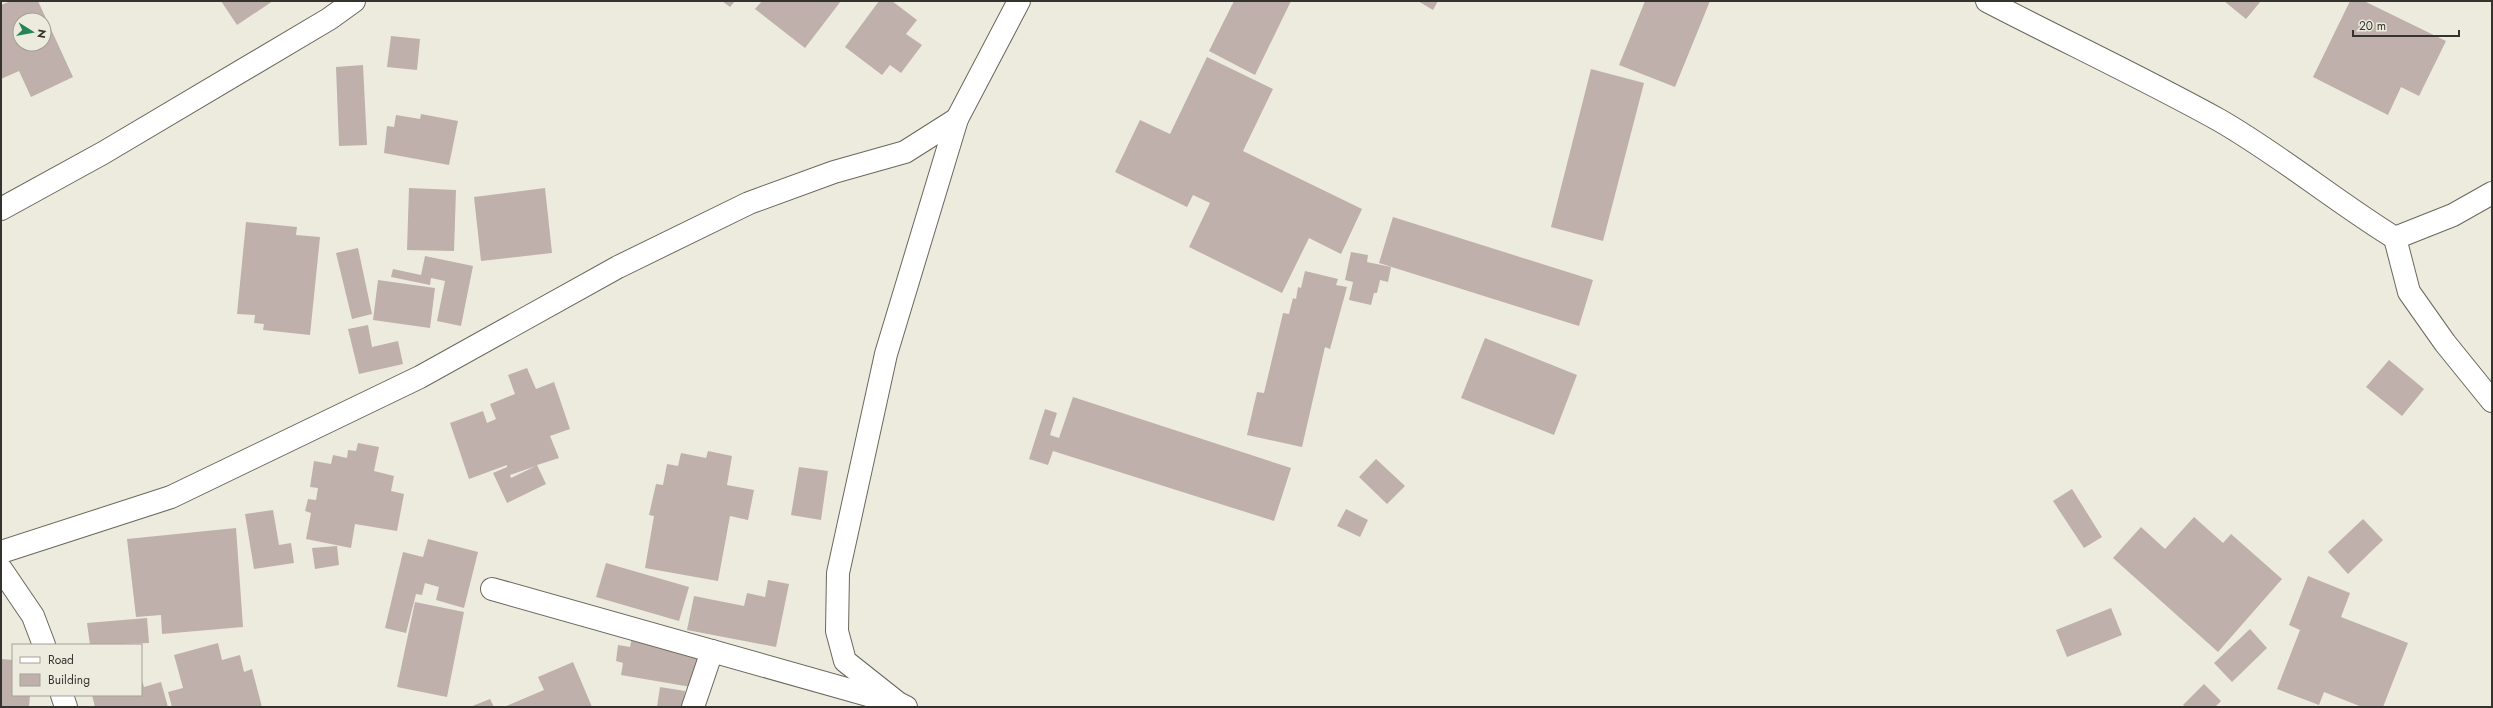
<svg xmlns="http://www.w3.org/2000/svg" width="2493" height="708" font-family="Jost,sans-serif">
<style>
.building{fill:#bfb0ac;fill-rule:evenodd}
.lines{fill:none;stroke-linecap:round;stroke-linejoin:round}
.minor-casing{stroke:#6a685c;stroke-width:24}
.minor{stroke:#fff;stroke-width:22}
</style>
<rect width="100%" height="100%" fill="#edebde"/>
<g class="building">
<path d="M11,1H38L73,77L31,97L19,71L1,79V5ZM20,20H44V44H20Z"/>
<polygon points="221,1 273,1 237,25"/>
<polygon points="722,1 735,1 730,7"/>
<polygon points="762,1 841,1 805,48 755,9"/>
<polygon points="879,1 892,1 917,20 906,34 922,45 901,73 890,65 882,75 845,47"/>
<polygon points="1234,1 1291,1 1255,75 1209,51"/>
<polygon points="1418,1 1438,1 1433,10"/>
<polygon points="1645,1 1710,1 1675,87 1619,65"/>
<polygon points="2224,1 2261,1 2246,19"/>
<polygon points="2350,1 2364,1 2446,41 2419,96 2401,87 2388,115 2313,77"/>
<polygon points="391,36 420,39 417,70 387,67"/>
<polygon points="1207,57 1273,89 1243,151 1362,209 1341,254 1309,238 1282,293 1189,247 1210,203 1193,195 1187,207 1115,172 1140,120 1170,134"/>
<polygon points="363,65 367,145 339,146 336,67"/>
<polygon points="1591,69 1644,83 1603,241 1551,227"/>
<polygon points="421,114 458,121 449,165 384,153 387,126 394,127 396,115 420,119"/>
<polygon points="409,188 456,190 454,251 407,250"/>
<polygon points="545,188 552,253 481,261 474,197"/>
<polygon points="1393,217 1593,280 1579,326 1379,263"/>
<polygon points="246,222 297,227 296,235 320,237 310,335 263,330 264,324 254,323 255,315 237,314"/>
<polygon points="358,248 372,314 352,319 336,253"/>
<polygon points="1351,252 1368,255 1367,262 1391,267 1388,282 1380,280 1377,293 1374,293 1371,305 1349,300 1353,282 1345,280"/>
<polygon points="425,256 473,266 461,326 437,321 445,281 431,278 430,285 391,277 393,269 421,275"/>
<polygon points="1305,271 1338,279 1336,285 1347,287 1330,349 1325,347 1302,447 1247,435 1257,392 1264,393 1283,313 1289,314 1293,298 1296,299 1298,287 1301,288"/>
<polygon points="378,280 435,288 430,328 373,320"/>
<polygon points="368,325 372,347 398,341 403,364 359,374 348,329"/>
<polygon points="1485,338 1577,375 1554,435 1461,398"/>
<polygon points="2389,360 2424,389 2402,416 2366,387"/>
<path d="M527,368L536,389L554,382L570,429L550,436L559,458L537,465L546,484L507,503L493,473L507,467V465L469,479L450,423L483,411L487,423L496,419L490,404L515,394L508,375ZM536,466L511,478L510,475Z"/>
<polygon points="1073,397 1291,468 1274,521 1053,451 1048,465 1029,459 1045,409 1057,413 1050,435 1059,438"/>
<polygon points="358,443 379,447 374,471 394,476 391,491 404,494 397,531 355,524 351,548 306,539 311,513 305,511 308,499 316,500 318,488 310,487 314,461 331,464 333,455 347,458 348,450 356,451"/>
<polygon points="708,451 732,456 727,485 754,490 748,520 730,516 718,581 645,568 654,516 649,515 656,484 663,485 667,464 678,466 681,453 706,458"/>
<polygon points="1376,459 1405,486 1387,504 1359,477"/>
<polygon points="799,467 828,471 821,520 791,515"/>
<polygon points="2072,489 2102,537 2084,548 2053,501"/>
<polygon points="1346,509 1368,520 1360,537 1337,526"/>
<polygon points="273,510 279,545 291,543 294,563 254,569 245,514"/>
<polygon points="2194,517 2223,543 2231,534 2282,579 2218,652 2113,558 2141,527 2165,549"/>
<polygon points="2363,519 2383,540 2348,574 2328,552"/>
<polygon points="236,528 243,627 162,634 161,615 136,617 127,539"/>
<polygon points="428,539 478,552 464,608 436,600 439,587 425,583 422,595 416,594 406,633 385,628 403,552 423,557"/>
<polygon points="337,546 339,565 315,569 312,548"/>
<polygon points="606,563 689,587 679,621 596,597"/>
<polygon points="2308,576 2350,593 2341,617 2408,643 2383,707 2362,707 2324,692 2319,705 2277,689 2300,630 2289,625"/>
<polygon points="768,580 789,584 776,647 687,630 694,596 744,606 747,593 765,597"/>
<polygon points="415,602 464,612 447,697 397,687"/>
<polygon points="2111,608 2122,635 2067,657 2056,630"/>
<polygon points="147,618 149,643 90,645 87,623"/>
<polygon points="634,627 704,647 697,688 621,675 623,663 616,661 618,645 630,647"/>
<polygon points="2250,629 2267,648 2232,682 2214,663"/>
<polygon points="218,643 222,660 240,655 244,672 252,669 262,707 172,707 168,692 183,688 174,655"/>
<polygon points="1,659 13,660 13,695 30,695 29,707 1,707"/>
<polygon points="573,662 592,707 504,707 544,690 538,677"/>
<polygon points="141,677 144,687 161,682 168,707 95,707 92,695 141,695"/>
<polygon points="2204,684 2221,701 2215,707 2185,707 2183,705"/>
<polygon points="660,687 685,691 683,707 657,707"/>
<polygon points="490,699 494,707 470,707"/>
</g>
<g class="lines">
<defs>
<g id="minor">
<path d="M1987,1C2064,41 2143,78 2219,120C2280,155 2335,201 2395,238L2453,215L2492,193"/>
<polyline points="1,209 103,153 329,19 354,1"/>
<polyline points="2395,238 2409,292 2445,343 2492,401"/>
<polyline points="1,552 171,497 420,377 618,267 749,203 834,172 905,152 957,119"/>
<polyline points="1,569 33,616 44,645"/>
<polyline points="492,589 889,701"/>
<polyline points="62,695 66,707"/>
<polyline points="693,707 712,651"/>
<polyline points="906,707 898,703 845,661 837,631 838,573 886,354 957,119 1019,1"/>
</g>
</defs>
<use href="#minor" class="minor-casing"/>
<use href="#minor" class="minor"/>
</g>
<rect width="2493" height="708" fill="none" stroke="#34332e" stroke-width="4"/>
<rect x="12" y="644" width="130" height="52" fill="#edebde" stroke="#a3a198"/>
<rect x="20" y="657" width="20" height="6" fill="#ffffff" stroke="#a3a198"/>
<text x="48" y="664" font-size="12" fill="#34332e">Road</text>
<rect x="20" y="674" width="20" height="12" fill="#bfb0ac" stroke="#a3a198"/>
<text x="48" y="684" font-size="12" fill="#34332e">Building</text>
<g transform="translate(32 32) rotate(101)"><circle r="19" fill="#edebde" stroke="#a3a198"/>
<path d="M0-3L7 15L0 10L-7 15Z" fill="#27835a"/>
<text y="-6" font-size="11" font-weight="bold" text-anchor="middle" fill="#34332e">N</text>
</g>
<path d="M2353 30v6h106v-6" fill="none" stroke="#34332e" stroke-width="2"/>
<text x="2359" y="30" font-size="12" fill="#34332e" stroke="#edebde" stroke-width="3" paint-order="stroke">20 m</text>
</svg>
